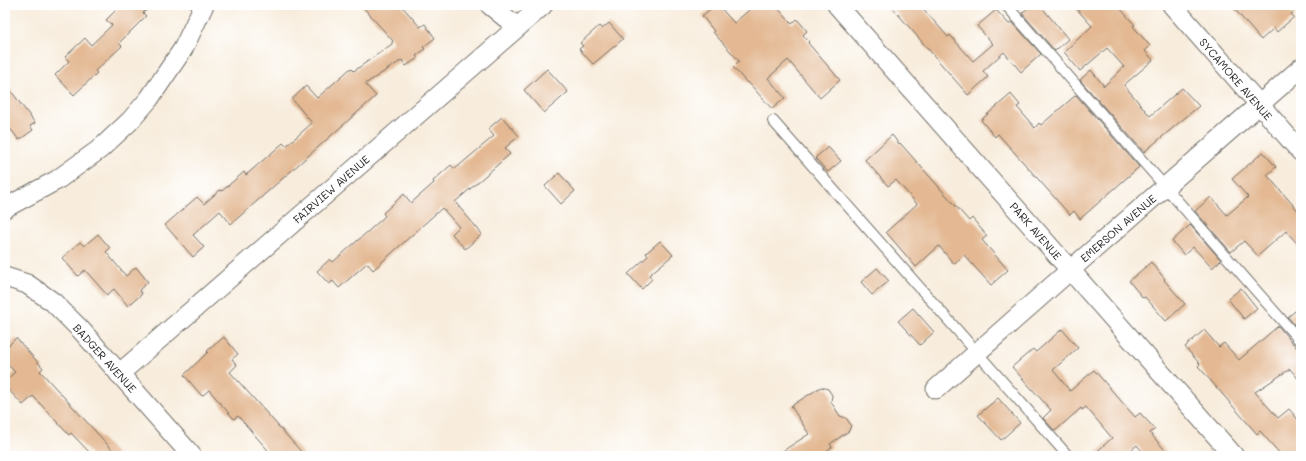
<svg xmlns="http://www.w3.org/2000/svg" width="1306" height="461" font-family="Mali,sans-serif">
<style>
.building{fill:#e3b892}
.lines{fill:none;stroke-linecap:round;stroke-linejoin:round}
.service-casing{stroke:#736f69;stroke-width:12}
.minor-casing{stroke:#736f69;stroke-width:21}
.service{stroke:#fff;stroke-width:10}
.minor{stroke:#fff;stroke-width:19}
.labels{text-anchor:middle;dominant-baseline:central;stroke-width:3.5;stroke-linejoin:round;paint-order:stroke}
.street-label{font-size:11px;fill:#2b2b2b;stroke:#fff}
</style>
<rect width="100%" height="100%" fill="#fff"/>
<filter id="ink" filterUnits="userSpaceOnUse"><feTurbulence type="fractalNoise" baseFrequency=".025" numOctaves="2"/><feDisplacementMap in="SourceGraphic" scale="8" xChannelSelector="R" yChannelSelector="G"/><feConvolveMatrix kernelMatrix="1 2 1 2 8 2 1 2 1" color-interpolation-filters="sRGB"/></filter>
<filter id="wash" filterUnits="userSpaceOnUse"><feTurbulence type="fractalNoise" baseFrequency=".012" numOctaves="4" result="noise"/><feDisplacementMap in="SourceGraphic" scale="16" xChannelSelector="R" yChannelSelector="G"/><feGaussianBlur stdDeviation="0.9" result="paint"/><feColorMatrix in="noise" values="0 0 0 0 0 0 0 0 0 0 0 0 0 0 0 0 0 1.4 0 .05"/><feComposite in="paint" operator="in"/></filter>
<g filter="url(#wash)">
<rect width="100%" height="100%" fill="#f8eddd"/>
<g id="blocks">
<g class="building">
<polygon points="121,5 152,5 143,13 146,16 119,43 122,46 95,71 97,73 74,95 55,75 69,61 65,57 85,38 91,45 112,25 106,20"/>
<polygon points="361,5 401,5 420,27 425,24 435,38 423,47 425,49 416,56 418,58 406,66 402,60 365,84 376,96 231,224 220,211 193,235 204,247 193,257 165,225 197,197 204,204 220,190 222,191 244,172 246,175 283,143 286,146 312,123 292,99 306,86 317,98 351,68 354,71 392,44 392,42 393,41"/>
<polygon points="715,5 718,5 734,23 755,5 775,5 792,24 797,19 807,31 803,35 809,42 808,43 840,80 820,98 788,60 768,78 785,98 772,109 748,82 747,83 733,67 739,61 713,32 714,31 702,16"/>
<polygon points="890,5 920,5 948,37 950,35 973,61 993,44 977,26 996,10 1009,24 1012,22 1041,54 1021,72 1004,52 983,71 988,77 968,95"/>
<polygon points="1031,5 1040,5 1068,39 1055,51 1022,13"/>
<polygon points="1073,5 1117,5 1135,25 1133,26 1150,46 1145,51 1153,60 1124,85 1150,116 1182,88 1199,106 1144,152 1080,80 1091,70 1104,86 1124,67 1107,48 1080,71 1064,52 1092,26"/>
<polygon points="1231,5 1301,5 1291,14 1294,17 1277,32 1274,28 1261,40"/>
<polygon points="609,23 623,39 593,64 579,49 583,46 580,43 599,26 602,29"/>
<polygon points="547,69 568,92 544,113 524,90"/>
<polygon points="5,83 35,123 30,126 33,130 19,140 5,122"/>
<polygon points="1011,94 1020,105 1017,107 1035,128 1039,123 1041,125 1076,95 1139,167 1080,219 1074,211 1070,215 998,134 995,137 981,120"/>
<polygon points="502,117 519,136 505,148 510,154 455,202 482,234 465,249 452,234 459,227 442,208 373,270 367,263 339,288 333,281 329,284 317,271 330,259 333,262 373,227 385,216 383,213 404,194 411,203 434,183 433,181 451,165 455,169 494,136 488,129"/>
<polygon points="892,135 899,144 900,143 969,221 972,218 987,236 982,240 1008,270 991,285 964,255 954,264 939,246 916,267 886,232 917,204 896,180 888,186 865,160"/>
<polygon points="828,147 841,161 828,172 815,158"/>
<polygon points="1263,152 1276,167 1267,175 1301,214 1301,248 1286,231 1258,256 1244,241 1231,252 1195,211 1211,197 1227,215 1248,197 1232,179"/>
<polygon points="559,173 575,191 561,204 545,186"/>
<polygon points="1190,225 1221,260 1212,268 1193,247 1184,255 1172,241"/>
<polygon points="98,234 110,248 106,252 126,276 136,267 148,282 139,290 142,294 128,306 114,289 107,295 85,270 78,276 62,258 80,242 84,246"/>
<polygon points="660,241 673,255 649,275 652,279 642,289 628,274 648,256 646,253"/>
<polygon points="1151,262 1165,279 1164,280 1185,304 1166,321 1145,297 1143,298 1129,281"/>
<polygon points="877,268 889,281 872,295 861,282"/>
<polygon points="1241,288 1257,308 1244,319 1228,299"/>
<polygon points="1301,306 1301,329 1300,331 1288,317"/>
<polygon points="913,308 934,332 920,345 898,321"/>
<polygon points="1278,326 1301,353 1301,382 1290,369 1255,392 1278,418 1289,409 1301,423 1301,456 1282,456 1260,431 1257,434 1198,366 1200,364 1185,347 1204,330 1219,347 1224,343 1239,360"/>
<polygon points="1062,329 1078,348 1053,370 1070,391 1094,370 1135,417 1140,413 1155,429 1150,433 1170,456 1146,456 1137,445 1124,456 1092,456 1112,438 1086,407 1082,410 1081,408 1055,431 1043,418 1051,410 1012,367 1033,349 1036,352"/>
<polygon points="224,337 238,354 232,359 237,365 230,372 305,456 273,456 238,416 234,419 209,390 202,396 184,375 208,352 207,351"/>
<polygon points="16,338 43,368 40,371 118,456 93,456 71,433 69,435 33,396 23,405 5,386 5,381 15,372 5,362 5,349"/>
<polygon points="821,387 828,389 832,395 831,402 840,416 846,418 851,425 849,431 830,444 832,447 819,456 775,456 809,434 791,406"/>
<polygon points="998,398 1020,423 1001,440 978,415"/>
</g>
</g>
</g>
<g filter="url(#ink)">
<use href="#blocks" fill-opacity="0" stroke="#736f69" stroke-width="1"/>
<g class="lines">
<defs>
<g id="service">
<polyline points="1006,5 1301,342"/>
<polyline points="773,121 1068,456"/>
</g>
<g id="minor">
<polyline points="490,5 517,27"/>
<polyline points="837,5 1234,456"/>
<polyline points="1172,5 1301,152"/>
<polyline points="5,208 57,180 100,149 130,121 149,99 183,49 204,5"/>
<polyline points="5,277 27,284 53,302 81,330 192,456"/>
<polyline points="119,374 543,5"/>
<polyline points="936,389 1085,257 1301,68"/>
</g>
</defs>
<use href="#service" class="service-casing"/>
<use href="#minor" class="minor-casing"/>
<use href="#service" class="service"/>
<use href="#minor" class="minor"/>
</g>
</g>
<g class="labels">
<g class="street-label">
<text transform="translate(1236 79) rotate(49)">SYCAMORE AVENUE</text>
<text transform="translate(331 189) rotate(-41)">FAIRVIEW AVENUE</text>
<text transform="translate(1118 228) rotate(-41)">EMERSON AVENUE</text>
<text transform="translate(1036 231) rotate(49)">PARK AVENUE</text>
<text transform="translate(105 358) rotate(48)">BADGER AVENUE</text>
</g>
</g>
<rect width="1306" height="461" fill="none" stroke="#fff" stroke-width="20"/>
</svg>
